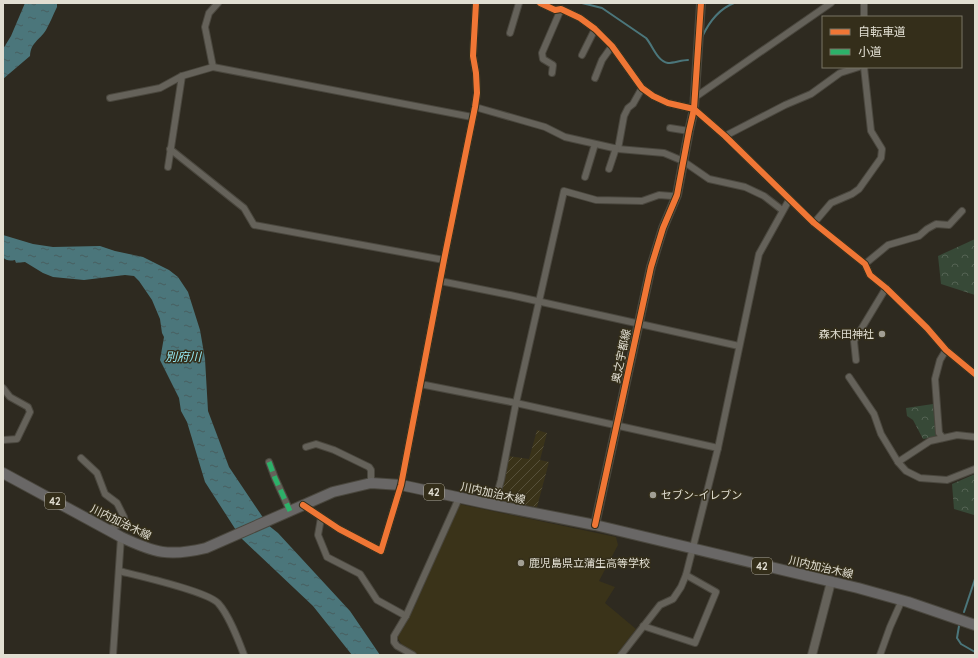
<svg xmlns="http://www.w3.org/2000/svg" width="978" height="658" font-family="Quicksand,'Noto Sans JP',sans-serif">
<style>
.built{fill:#3a3319}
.industrial{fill:url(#industrial-furrows)}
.forest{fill:url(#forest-crowns)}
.water{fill:url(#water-ripples)}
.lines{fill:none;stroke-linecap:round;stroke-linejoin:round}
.stream{stroke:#4b767b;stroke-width:2}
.minor-casing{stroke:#4a473e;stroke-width:8}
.tertiary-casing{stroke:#4a473e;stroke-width:10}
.primary-casing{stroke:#4a473e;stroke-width:12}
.minor{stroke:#65625a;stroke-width:6}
.tertiary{stroke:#65625a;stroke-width:8}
.primary{stroke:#696766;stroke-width:10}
.quiet{stroke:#2db169;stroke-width:5;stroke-dasharray:10 5;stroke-linecap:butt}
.cycleway-casing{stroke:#342e1a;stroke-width:8}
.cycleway{stroke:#f07635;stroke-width:6}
.poi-dot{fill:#a29f94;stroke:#342e1a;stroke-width:1.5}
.labels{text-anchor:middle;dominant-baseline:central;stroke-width:3;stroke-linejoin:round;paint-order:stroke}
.shield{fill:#342e1a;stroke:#ada99b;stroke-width:1}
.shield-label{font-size:10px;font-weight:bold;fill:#e1ded2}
.poi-label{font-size:11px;fill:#e1ded2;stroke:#342e1a;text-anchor:start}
.street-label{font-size:11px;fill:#e1ded2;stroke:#342e1a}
.water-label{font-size:12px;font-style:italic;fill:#95e9f4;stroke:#342e1a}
</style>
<defs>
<pattern id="industrial-furrows" width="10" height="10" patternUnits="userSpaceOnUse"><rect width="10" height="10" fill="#3a3319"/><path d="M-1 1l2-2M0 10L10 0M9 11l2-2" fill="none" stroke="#56503a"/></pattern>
<pattern id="forest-crowns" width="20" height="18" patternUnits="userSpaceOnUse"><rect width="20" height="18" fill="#374937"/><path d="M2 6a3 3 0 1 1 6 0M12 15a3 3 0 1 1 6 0" fill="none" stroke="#546353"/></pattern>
<pattern id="water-ripples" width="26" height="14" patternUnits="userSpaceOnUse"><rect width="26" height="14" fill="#4b767b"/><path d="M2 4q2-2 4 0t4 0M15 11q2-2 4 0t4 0" fill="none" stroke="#485f60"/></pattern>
</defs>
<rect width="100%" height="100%" fill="#2e2a20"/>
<polygon class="built" points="459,504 616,537 618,545 599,581 615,587 605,603 636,629 616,655 417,655 402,645 397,637 414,608"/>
<polygon class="industrial" points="537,430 547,433 540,460 549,462 537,507 497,501 508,456 529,459"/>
<g class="forest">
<polygon points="975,239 975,295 941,284 938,256"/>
<polygon points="933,404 936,437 923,439 913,420 907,416 906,408"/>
<polygon points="975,474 975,513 974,515 954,509 952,484"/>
</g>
<g class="water">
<path d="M25,3H57V7C53,15 50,23 46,30C39,41 31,42 30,56L3,79V49L11,36Z"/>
<path d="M3,235L33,244L53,247L100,246L115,251L143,257L169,270L178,277L188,292L200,330L205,359L208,411L229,467L268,525L278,533L350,611L380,655H352L313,606L241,538L205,482L187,422L181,411L179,398L160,360L164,337L162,333L160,319L152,300L139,281L134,276L125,275L84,280L53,277L43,273L25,262L16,263L15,260C10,261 6,261 3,257Z"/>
</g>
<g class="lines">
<g class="stream">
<path d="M582,3L602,8L646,38C653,46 657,61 668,63C674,63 682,60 688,60"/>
<path d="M702,37C709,22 719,9 734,3"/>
<polyline points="964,612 975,579"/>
<polyline points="959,626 957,638 961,644 975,652"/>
</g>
<defs>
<g id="minor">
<polyline points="540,3 555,10 561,9 580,18 595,29 612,46 642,88 653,96 668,103 694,109 725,136 814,223 865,264 870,275 886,288 927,328 946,350 975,374"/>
<polyline points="864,17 864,3"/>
<polyline points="510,33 519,3"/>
<polyline points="582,55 595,29"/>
<polyline points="213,67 205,27 209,13 218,3"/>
<polyline points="552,73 553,65 543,59 542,53 561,9"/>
<polyline points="595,78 602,60 612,46"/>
<polyline points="110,98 160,88 182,76 213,67 472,117"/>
<polyline points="694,98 831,3"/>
<polyline points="475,107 545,127 565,137 618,149 664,153 683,161 709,179 745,187 764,196 782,210"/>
<polyline points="670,128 689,131"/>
<polyline points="725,136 785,105 811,94 840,73 859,67"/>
<polyline points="170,149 244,208 254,225 444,260"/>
<polyline points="618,149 624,116 628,108 633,104 642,88"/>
<polyline points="168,167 182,76"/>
<polyline points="609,169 616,148"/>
<polyline points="585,177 595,144"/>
<polyline points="814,223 831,203 852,194 859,189 881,158 882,149 871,131 864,67"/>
<polyline points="865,264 888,245 919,236 927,229 936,224 949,225 962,211"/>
<polyline points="440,281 510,295 739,346"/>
<polyline points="856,360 854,341 886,288"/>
<polyline points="849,377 874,414 881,434 898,462 906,471 920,478 947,480 975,469"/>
<polyline points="420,384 516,403 718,448"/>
<polyline points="3,388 10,397 28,407 30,412 17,439 3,440"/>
<polyline points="943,438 939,433 935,379 940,360 946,350"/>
<polyline points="306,447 316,444 334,450 369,467 371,470 371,483"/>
<polyline points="81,458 97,473 105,494 117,503 124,517 125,522 107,530"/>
<polyline points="269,462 275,478 290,511"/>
<polyline points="898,462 930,441 957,435 975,437"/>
<polyline points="303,505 339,529 381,551 401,485 444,260 475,107 477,93 476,73 473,56 476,3"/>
<polyline points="494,505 501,480 516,403 564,191 596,200 642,201 659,195 672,196 677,195"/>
<polyline points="321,518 318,535 327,557 360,574 377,600 406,616"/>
<path d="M119,571C139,576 206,591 218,603C229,615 238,639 244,655"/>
<polyline points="643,626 695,643 716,592 686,575"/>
<polyline points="113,655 121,537"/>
<polyline points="413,655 397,646 394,642 394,636 406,616 459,498"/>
<polyline points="621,655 660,605 673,599 681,587 686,575 718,448 759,254 789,200"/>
<polyline points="880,655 890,627 902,600"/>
</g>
<g id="tertiary">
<polyline points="595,525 651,267 663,228 677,195 689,131 694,109 701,3"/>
<polyline points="812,655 831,582"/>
</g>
<path id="primary" d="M3,473L121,537C155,553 169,557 206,548L333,492L371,483L401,485L494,505L595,525L858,588L908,602L975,625"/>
</defs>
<use href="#minor" class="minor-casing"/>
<use href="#tertiary" class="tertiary-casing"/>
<use href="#primary" class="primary-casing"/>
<use href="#minor" class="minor"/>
<use href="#tertiary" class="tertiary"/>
<use href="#primary" class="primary"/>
<polyline class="quiet" points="269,462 275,478 290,511"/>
<defs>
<g id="cycleway">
<polyline points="540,3 555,10 561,9 580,18 595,29 612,46 642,88 653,96 668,103 694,109 725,136 814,223 865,264 870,275 886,288 927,328 946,350 975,374"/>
<polyline points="303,505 339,529 381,551 401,485 444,260 475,107 477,93 476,73 473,56 476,3"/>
<polyline points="595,525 651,267 663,228 677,195 689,131 694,109 701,3"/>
</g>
</defs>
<use href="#cycleway" class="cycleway-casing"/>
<use href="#cycleway" class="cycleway"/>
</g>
<g class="poi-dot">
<circle cx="882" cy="334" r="4"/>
<circle cx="653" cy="495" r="4"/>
<circle cx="521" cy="563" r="4"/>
</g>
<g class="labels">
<g class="shield">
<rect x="424" y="484" width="20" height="16" rx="3"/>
<rect x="45" y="493" width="20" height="16" rx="3"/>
<rect x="752" y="558" width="20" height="16" rx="3"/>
</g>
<g class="shield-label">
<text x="434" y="492">42</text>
<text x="55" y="501">42</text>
<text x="762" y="566">42</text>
</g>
<g class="poi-label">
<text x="874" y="334" text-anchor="end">森木田神社</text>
<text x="661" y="495">セブン-イレブン</text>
<text x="529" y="563">鹿児島県立蒲生高等学校</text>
</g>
<g class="street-label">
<text transform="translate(621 356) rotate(-78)">奥之宇都線</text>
<text transform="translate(493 493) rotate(12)">川内加治木線</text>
<text transform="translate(121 522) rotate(26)">川内加治木線</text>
<text transform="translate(821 567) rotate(13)">川内加治木線</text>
</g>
<g class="water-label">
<text x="183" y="356">別府川</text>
</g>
</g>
<rect width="978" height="658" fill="none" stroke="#e1ded2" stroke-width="8"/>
<rect x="822" y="16" width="140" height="52" fill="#342e1a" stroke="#797464"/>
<rect x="830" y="29" width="20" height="6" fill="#f07635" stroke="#797464"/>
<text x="858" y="36" font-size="12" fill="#e1ded2">自転車道</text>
<rect x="830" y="49" width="20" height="6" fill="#2db169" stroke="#797464"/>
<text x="858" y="56" font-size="12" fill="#e1ded2">小道</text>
</svg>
